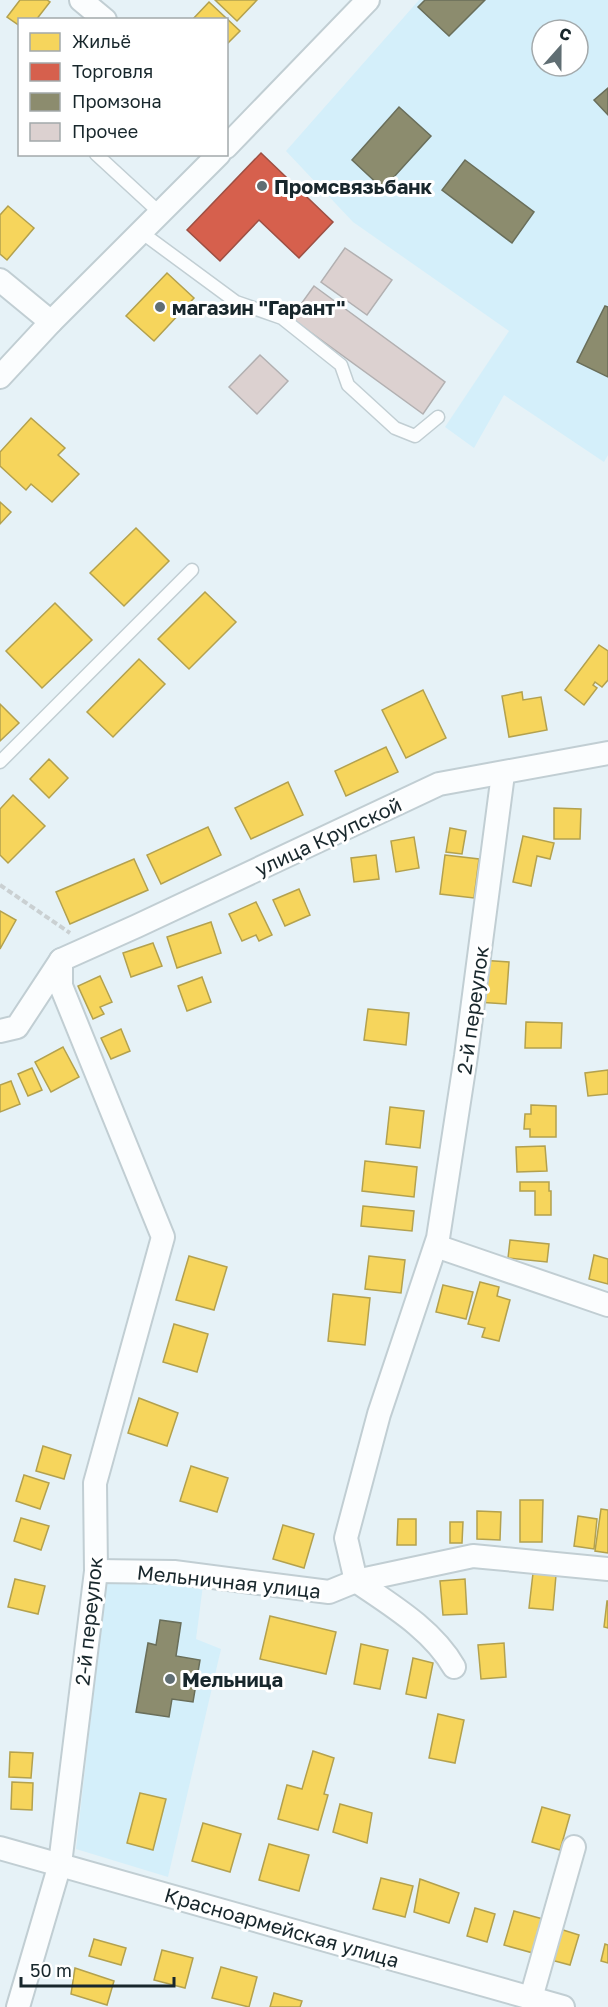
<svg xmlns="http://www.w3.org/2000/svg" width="608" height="2007" font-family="'Golos Text',sans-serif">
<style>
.built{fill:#d4effa;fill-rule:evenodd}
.homes{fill:#f6d55c;stroke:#b3a14e;stroke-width:1.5}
.shops{fill:#d6604d;stroke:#9d4f43;stroke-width:1.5}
.industry{fill:#8c8c6e;stroke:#696e5a;stroke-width:1.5}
.building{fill:#dcd1d0;stroke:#b2b0b1;stroke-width:1.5}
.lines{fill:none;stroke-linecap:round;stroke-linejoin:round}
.lane-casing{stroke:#c1ced3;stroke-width:15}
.street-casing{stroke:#c1ced3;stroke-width:26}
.path{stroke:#cad0d2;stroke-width:4;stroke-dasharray:6 3;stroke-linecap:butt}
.lane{stroke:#fbfdfe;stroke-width:12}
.street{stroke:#fbfdfe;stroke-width:22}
.poi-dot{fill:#606e73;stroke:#fff;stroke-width:2}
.labels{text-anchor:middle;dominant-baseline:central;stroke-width:6;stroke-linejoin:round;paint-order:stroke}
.poi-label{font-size:20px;font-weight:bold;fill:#18272c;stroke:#fff;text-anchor:start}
.street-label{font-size:20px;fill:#18272c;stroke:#fff}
</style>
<rect width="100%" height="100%" fill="#e6f2f7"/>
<g class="built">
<path d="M419,0H608V455L604,462L504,395L474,448L445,427L509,331L353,222L286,151ZM542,30H578V66H542Z"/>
<polygon points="106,1583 203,1585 196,1639 221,1649 168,1877 76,1849"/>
</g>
<g class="homes">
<polygon points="20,0 47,0 50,2 36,20 20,20 20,26 7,17"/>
<polygon points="215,0 257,0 237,21"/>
<polygon points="209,2 240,31 226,45 226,20 192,20"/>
<polygon points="8,206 34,228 7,260 0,254 0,215"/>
<polygon points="167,273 194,298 154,341 126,316"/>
<polygon points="31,418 65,448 58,455 79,474 52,502 31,484 26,490 0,466 0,452"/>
<polygon points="0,502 11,512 0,524"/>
<polygon points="136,528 169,561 124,606 90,573"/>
<polygon points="205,592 236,622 189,669 158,639"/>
<polygon points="55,603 92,640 42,688 6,651"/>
<polygon points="599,645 608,651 608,680 602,687 595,682 593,685 597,688 584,705 565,690"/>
<polygon points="139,659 165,684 113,737 87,712"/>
<polygon points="423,690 446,738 406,758 382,710"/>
<polygon points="522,692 523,700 541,697 547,730 509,737 502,696"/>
<polygon points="0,704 19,723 0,741"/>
<polygon points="386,747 398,772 346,796 335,771"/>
<polygon points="49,759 68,778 49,798 30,779"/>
<polygon points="288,782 303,815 251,839 235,808"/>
<polygon points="13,795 45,826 8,863 0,855 0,809"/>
<polygon points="554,808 581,809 580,839 554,839"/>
<polygon points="208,827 221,855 161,884 147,855"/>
<polygon points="450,828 466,831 462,854 446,852"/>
<polygon points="523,836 554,843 550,859 537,856 531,886 513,882"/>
<polygon points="414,837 419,868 396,872 391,841"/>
<polygon points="376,855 379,879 354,882 351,858"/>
<polygon points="445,855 479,859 474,898 440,894"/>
<polygon points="134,859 148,890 70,924 56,892"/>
<polygon points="299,889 310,915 285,926 273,900"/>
<polygon points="256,902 272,935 259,941 256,935 242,941 229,914"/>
<polygon points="0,911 16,920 0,949"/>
<polygon points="211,922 221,953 177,968 167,937"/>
<polygon points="153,943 162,966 131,977 123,953"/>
<polygon points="480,960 509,962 506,1004 477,1002"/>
<polygon points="100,976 112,1002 100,1007 104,1014 93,1019 78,986"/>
<polygon points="202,977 211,1002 187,1011 178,986"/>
<polygon points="368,1009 409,1013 406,1045 364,1040"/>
<polygon points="526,1022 562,1023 561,1048 525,1048"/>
<polygon points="121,1029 130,1051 111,1059 101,1038"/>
<polygon points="63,1047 79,1077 51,1092 35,1062"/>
<polygon points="32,1068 42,1090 28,1096 18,1074"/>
<polygon points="608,1070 608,1094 588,1096 585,1073"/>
<polygon points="11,1081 20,1104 0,1112 0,1085"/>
<polygon points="531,1105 556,1106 556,1137 530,1137 530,1129 524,1129 525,1114 531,1114"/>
<polygon points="390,1107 424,1111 420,1148 386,1144"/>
<polygon points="545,1146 547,1171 517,1172 516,1147"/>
<polygon points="365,1161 417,1167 414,1197 362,1191"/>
<polygon points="520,1182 549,1182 549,1191 551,1191 551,1215 535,1215 535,1191 520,1191"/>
<polygon points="363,1206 414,1211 412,1231 361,1226"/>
<polygon points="510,1240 549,1244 547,1262 508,1258"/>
<polygon points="594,1255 608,1259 608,1284 589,1279"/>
<polygon points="189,1256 227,1267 214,1310 176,1300"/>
<polygon points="369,1256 405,1260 401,1293 365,1289"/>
<polygon points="480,1282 499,1287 497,1296 510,1300 499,1341 482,1337 485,1328 468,1324"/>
<polygon points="443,1285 473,1292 466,1319 436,1312"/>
<polygon points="333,1294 370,1298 365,1345 328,1341"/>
<polygon points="174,1324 208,1334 197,1372 163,1362"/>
<polygon points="139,1398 178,1413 167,1446 128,1433"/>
<polygon points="43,1446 71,1455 64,1479 36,1471"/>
<polygon points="191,1466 228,1478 217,1512 180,1501"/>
<polygon points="24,1475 49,1483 40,1509 16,1501"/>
<polygon points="520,1500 543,1500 542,1542 520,1542"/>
<polygon points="601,1509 608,1510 608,1553 595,1551"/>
<polygon points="477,1511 501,1512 500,1540 477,1539"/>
<polygon points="578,1516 597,1519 594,1549 574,1546"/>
<polygon points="21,1518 49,1526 41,1550 14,1541"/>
<polygon points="398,1519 416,1519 416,1545 397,1545"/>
<polygon points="450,1522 463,1522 462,1543 450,1543"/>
<polygon points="283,1525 314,1534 304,1568 273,1559"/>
<polygon points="533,1573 556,1575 553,1610 529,1608"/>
<polygon points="15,1579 45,1586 38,1614 8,1607"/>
<polygon points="465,1579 467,1614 443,1615 440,1581"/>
<polygon points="607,1601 608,1601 608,1628 604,1627"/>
<polygon points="270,1616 336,1632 326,1674 260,1659"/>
<polygon points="504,1643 506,1677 481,1679 478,1645"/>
<polygon points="361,1644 388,1650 380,1689 354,1684"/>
<polygon points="413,1658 433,1663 426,1698 406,1694"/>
<polygon points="438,1714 464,1720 455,1763 429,1758"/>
<polygon points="313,1751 334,1758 324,1794 328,1795 318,1830 278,1819 287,1785 302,1789"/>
<polygon points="10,1752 33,1753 31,1778 9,1777"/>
<polygon points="12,1782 33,1783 32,1810 11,1809"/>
<polygon points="140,1793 166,1799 153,1850 127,1843"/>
<polygon points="340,1804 372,1813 367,1843 333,1832"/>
<polygon points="542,1807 570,1815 560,1850 532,1842"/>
<polygon points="203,1823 241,1834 230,1872 192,1861"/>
<polygon points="269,1844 309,1855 299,1891 259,1880"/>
<polygon points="381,1878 413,1886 405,1917 373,1909"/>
<polygon points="420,1879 459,1893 449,1923 414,1912"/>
<polygon points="475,1908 495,1914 487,1942 467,1936"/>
<polygon points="514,1911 543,1919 533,1953 504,1945"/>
<polygon points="560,1929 579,1935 570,1965 551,1960"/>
<polygon points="94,1939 126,1948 121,1965 89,1956"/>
<polygon points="605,1944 608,1945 608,1963 601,1961"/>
<polygon points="162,1950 193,1958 185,1988 154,1980"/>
<polygon points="221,1967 257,1977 249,2007 212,1998"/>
<polygon points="75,1968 114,1981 107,2005 71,1994"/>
<polygon points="274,1993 302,2001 300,2007 270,2007"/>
</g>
<polygon class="shops" points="261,153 333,222 299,258 259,220 220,261 187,230"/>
<g class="industry">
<polygon points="425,0 485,0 449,36 418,7"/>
<polygon points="608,88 608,115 594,100"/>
<polygon points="399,107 431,136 383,189 352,160"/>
<polygon points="465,160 534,212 512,243 442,190"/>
<polygon points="605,306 608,307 608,377 577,362"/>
<polygon points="160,1620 181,1623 176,1656 200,1660 193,1702 172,1699 169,1717 136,1712 148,1643 156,1645"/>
</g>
<g class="building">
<polygon points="345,248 392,280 367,315 321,282"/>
<polygon points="314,286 445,382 423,414 291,318"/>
<polygon points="260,355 288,381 257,414 229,387"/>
</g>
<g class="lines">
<defs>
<g id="lane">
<polyline points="96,154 160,213"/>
<polyline points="141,232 236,302 282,318 341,365 348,385 395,428 415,436 438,417"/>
<polyline points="0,762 192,570"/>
</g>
<g id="street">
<polyline points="81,0 105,20"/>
<polyline points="226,147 368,0"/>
<polyline points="0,280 51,322"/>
<polyline points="0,377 51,322 219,154"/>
<polyline points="0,1031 17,1027 61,960 137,926 439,784 608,753"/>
<polyline points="436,1246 608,1305"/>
<polyline points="96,1571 174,1572 329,1592 356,1581 473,1556 608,1569"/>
<path d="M454,1667C432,1629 391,1605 356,1581L346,1538L379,1414L438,1238L466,1056L503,774"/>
<polyline points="0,1848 563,2007"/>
<polyline points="531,1998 574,1847"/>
<polyline points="18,2007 60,1864 96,1571 95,1483 163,1237 61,986 61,960"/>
</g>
</defs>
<use href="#lane" class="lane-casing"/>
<use href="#street" class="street-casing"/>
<polyline class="path" points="0,885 70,933"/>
<use href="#lane" class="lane"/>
<use href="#street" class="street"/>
</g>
<g class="poi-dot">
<circle cx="262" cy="186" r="6"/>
<circle cx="160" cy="307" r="6"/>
<circle cx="170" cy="1679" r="6"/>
</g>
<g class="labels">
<g class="poi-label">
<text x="274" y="186">Промсвязьбанк</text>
<text x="172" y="307">магазин "Гарант"</text>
<text x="182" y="1679">Мельница</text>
</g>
<g class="street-label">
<text transform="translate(328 836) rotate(-25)">улица Крупской</text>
<text transform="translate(472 1010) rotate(-82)">2-й переулок</text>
<text transform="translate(229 1581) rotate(6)">Мельничная улица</text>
<text transform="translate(88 1621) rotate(-84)">2-й переулок</text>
<text transform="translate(282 1927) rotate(16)">Красноармейская улица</text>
</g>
</g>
<rect x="18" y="18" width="210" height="138" fill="#ffffff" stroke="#a3a9ab" stroke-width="1.5"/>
<rect x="30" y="33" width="30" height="18" fill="#f6d55c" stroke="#a3a9ab" stroke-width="1.5"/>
<text x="72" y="48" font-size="18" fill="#18272c">Жильё</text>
<rect x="30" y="63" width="30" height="18" fill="#d6604d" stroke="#a3a9ab" stroke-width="1.5"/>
<text x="72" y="78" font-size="18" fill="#18272c">Торговля</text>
<rect x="30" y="93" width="30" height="18" fill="#8c8c6e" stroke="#a3a9ab" stroke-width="1.5"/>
<text x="72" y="108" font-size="18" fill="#18272c">Промзона</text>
<rect x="30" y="123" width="30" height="18" fill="#dcd1d0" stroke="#a3a9ab" stroke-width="1.5"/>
<text x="72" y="138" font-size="18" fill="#18272c">Прочее</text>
<g transform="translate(560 48) rotate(21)"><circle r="28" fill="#ffffff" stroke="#a3a9ab" stroke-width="1.5"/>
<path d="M0-4.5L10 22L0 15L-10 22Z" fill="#606e73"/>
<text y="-9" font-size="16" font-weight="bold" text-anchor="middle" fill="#18272c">С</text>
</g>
<path d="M21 1977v9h153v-9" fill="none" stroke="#18272c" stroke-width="3"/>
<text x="30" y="1977" font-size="18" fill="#18272c" stroke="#ffffff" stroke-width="4.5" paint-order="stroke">50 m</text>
</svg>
